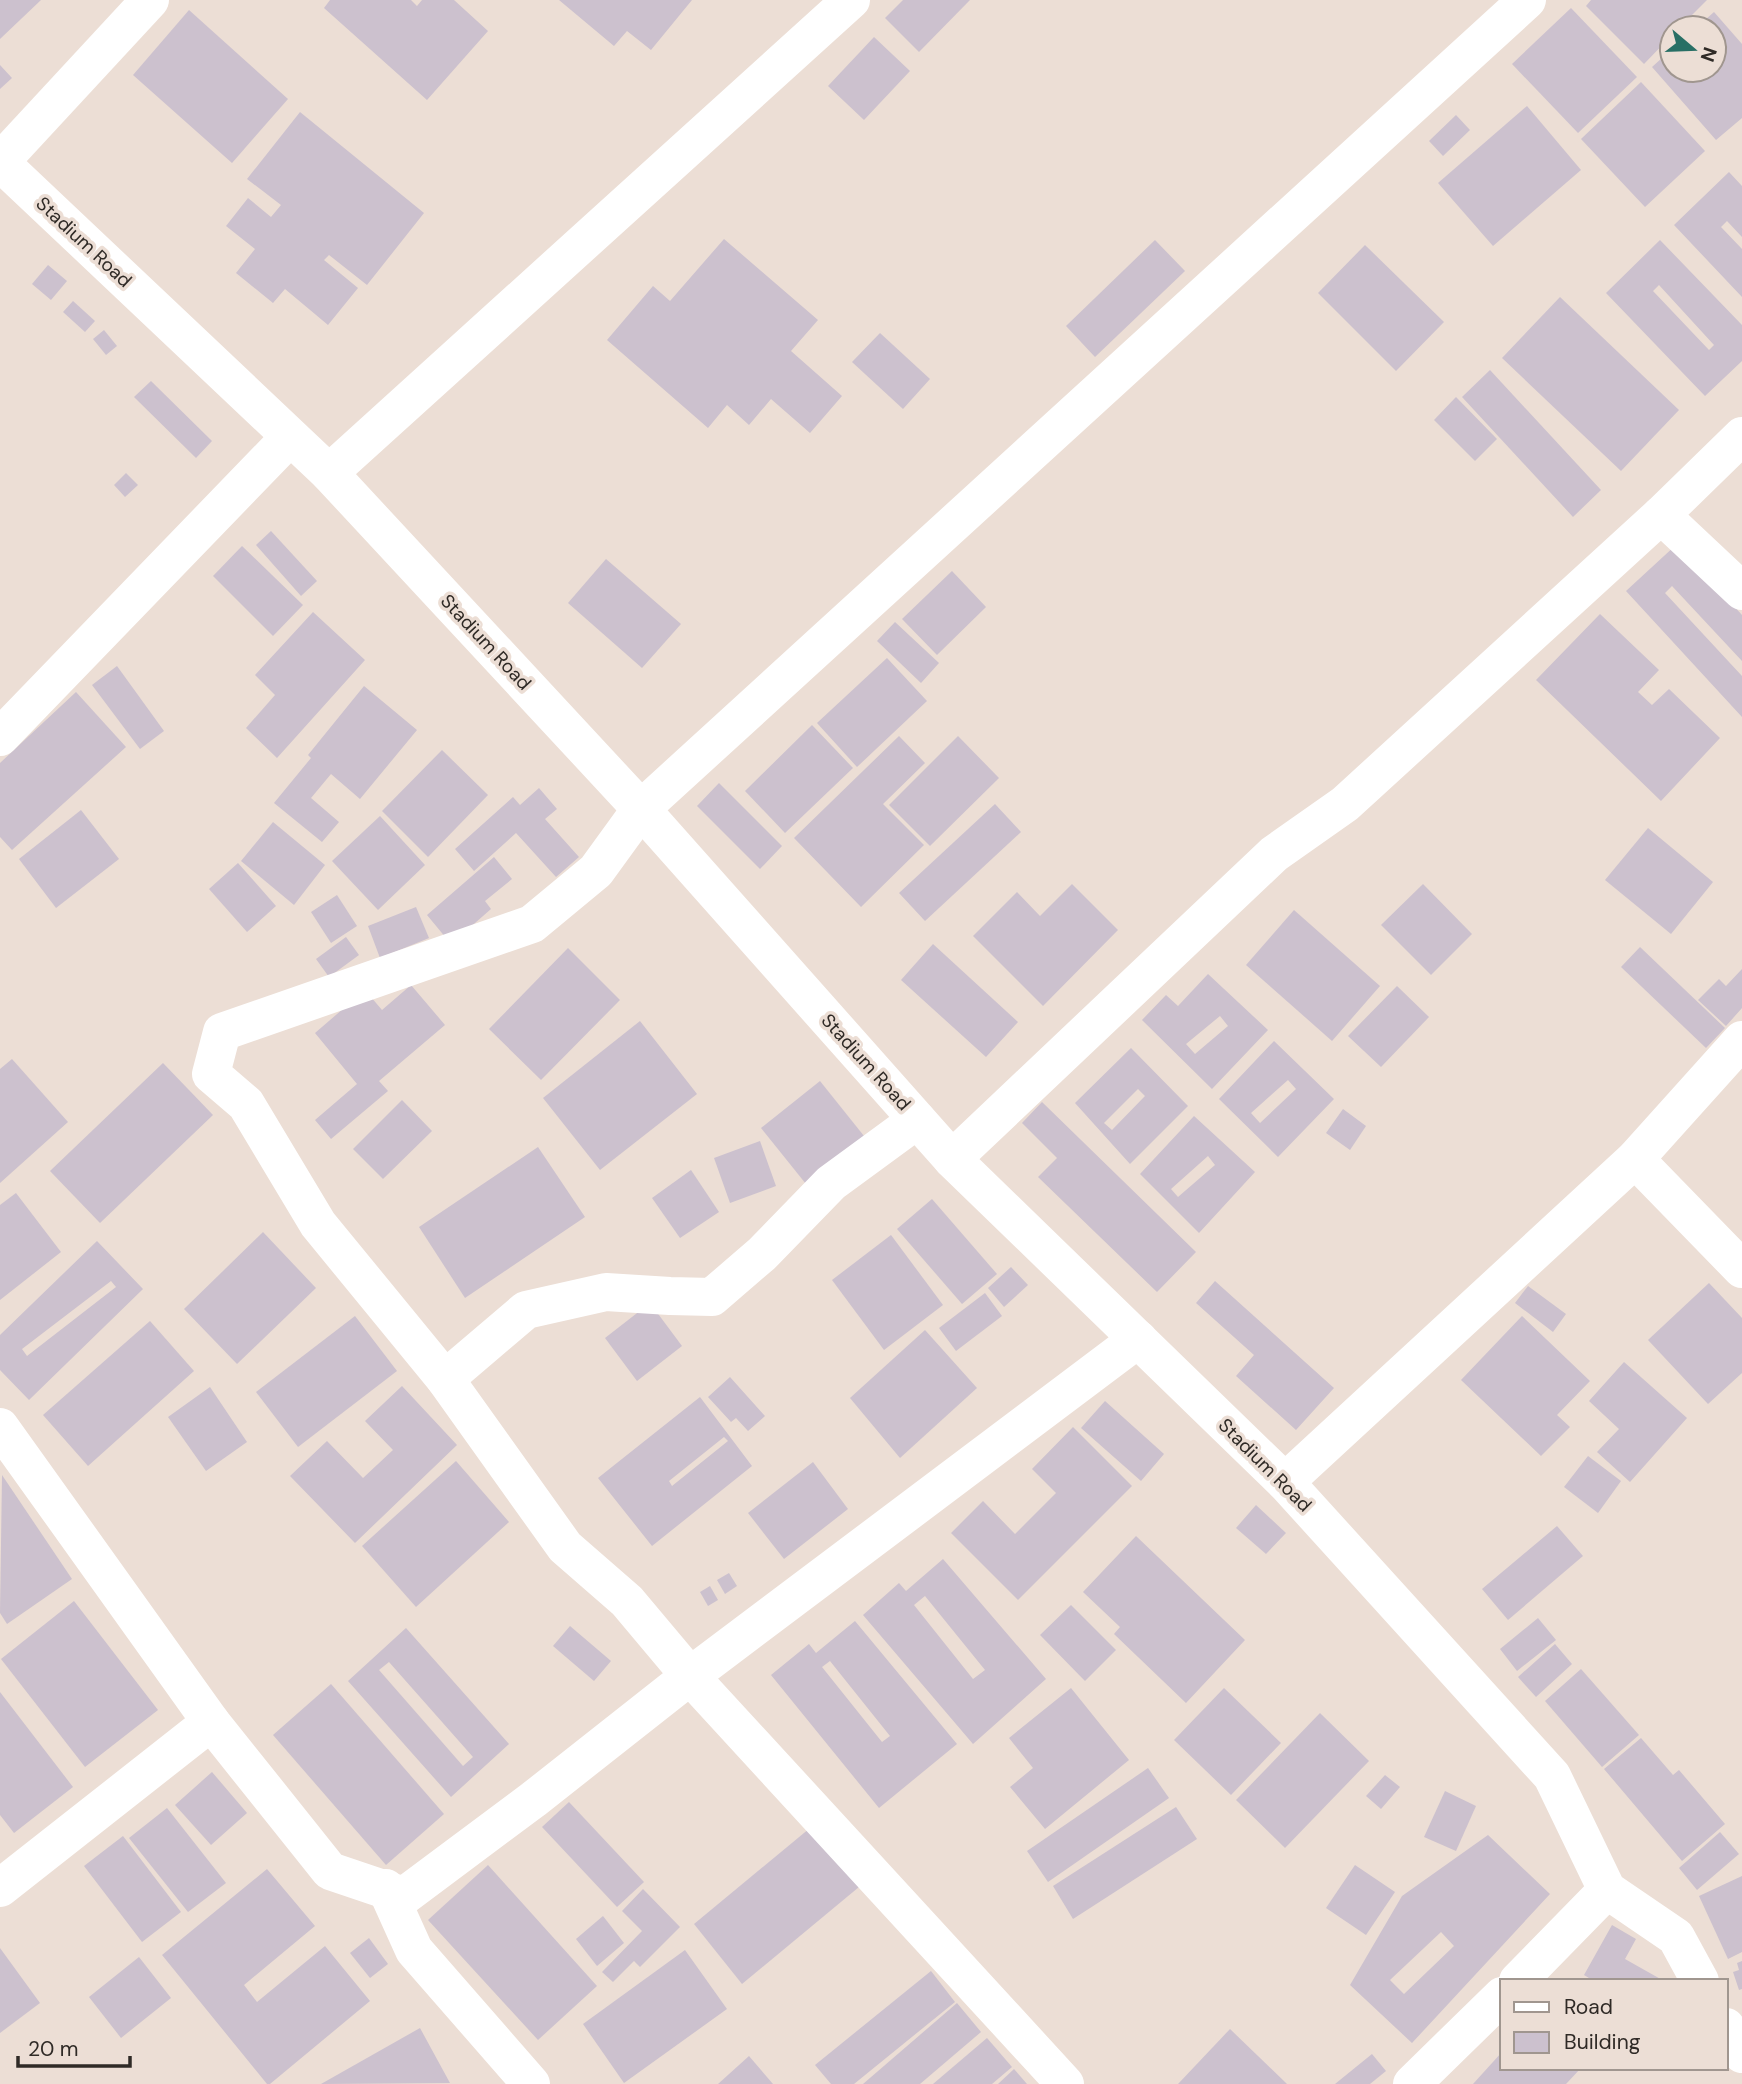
<svg xmlns="http://www.w3.org/2000/svg" width="1742" height="2084" font-family="'DM Sans',sans-serif">
<style>
.building{fill:#ccc1ce;fill-rule:evenodd}
.lines{fill:none;stroke-linecap:round;stroke-linejoin:round}
.minor{stroke:#fff;stroke-width:38}
.labels{text-anchor:middle;dominant-baseline:central;stroke-width:7;stroke-linejoin:round;paint-order:stroke}
.street-label{font-size:19px;fill:#2f2a26;stroke:#ecded5}
</style>
<rect width="100%" height="100%" fill="#ecded5"/>
<g class="building">
<polygon points="0,0 41,0 0,39"/>
<polygon points="330,0 411,0 417,6 422,0 454,0 488,31 427,100 324,8"/>
<polygon points="559,0 692,0 651,50 627,31 614,46"/>
<polygon points="903,0 970,0 919,52 885,18"/>
<polygon points="1591,0 1707,0 1679,28 1672,28 1672,35 1644,64 1586,6"/>
<polygon points="1571,8 1637,77 1578,133 1512,64"/>
<polygon points="189,10 288,99 232,163 133,75"/>
<polygon points="1714,12 1742,44 1742,118 1716,140 1652,67 1672,49 1672,70 1714,70 1714,28 1696,28"/>
<polygon points="874,37 910,71 864,120 828,86"/>
<polygon points="0,65 12,78 0,89"/>
<polygon points="1641,82 1705,151 1645,207 1581,139"/>
<polygon points="1527,106 1581,170 1493,246 1438,183"/>
<polygon points="300,112 424,213 367,285 329,255 324,260 358,288 328,325 285,289 273,303 236,273 255,249 226,226 248,198 271,217 281,205 247,179"/>
<polygon points="1456,115 1470,130 1443,156 1429,141"/>
<polygon points="1729,172 1742,186 1742,237 1727,221 1721,227 1742,249 1742,297 1674,225"/>
<polygon points="724,239 818,320 791,351 842,396 810,433 771,399 749,425 727,405 708,428 607,340 653,286 670,301"/>
<polygon points="1155,240 1185,271 1095,357 1066,326"/>
<path d="M1660,240L1742,325V361L1705,396L1606,293ZM1659,285L1714,345L1709,350L1653,291Z"/>
<polygon points="1365,245 1444,322 1396,371 1318,293"/>
<polygon points="48,265 67,281 51,300 32,284"/>
<polygon points="1560,297 1679,410 1621,471 1502,358"/>
<polygon points="73,301 95,321 85,332 63,312"/>
<polygon points="104,330 117,346 106,355 93,339"/>
<polygon points="880,333 930,379 903,409 852,362"/>
<polygon points="1490,370 1601,490 1573,517 1462,397"/>
<polygon points="151,381 212,441 196,458 134,397"/>
<polygon points="1456,397 1497,439 1475,461 1434,420"/>
<polygon points="126,473 138,485 125,497 114,485"/>
<polygon points="271,531 317,581 301,596 256,545"/>
<polygon points="1677,544 1742,615 1742,661 1672,586 1665,593 1742,676 1742,717 1626,591"/>
<polygon points="242,546 303,605 273,636 213,576"/>
<polygon points="606,559 681,624 642,668 568,603"/>
<polygon points="952,571 986,607 937,655 902,619"/>
<polygon points="313,612 365,660 277,758 246,728 275,695 255,675"/>
<polygon points="1600,614 1659,670 1638,692 1652,705 1669,689 1720,738 1661,801 1536,680"/>
<polygon points="895,622 939,663 921,683 877,641"/>
<polygon points="887,658 927,701 857,767 817,723"/>
<polygon points="117,666 164,731 140,749 92,685"/>
<polygon points="364,686 417,730 360,799 331,774 311,798 339,822 322,842 274,803 311,758 308,755"/>
<polygon points="76,692 126,747 12,850 0,837 0,763"/>
<polygon points="812,725 853,768 785,833 745,791"/>
<polygon points="899,736 925,763 883,804 924,845 861,907 794,838"/>
<polygon points="958,736 999,778 930,846 889,805"/>
<polygon points="442,750 488,795 428,857 382,811"/>
<polygon points="719,783 782,846 760,869 697,806"/>
<polygon points="539,788 557,809 545,819 579,857 556,877 516,833 474,871 455,849 513,797 520,805"/>
<polygon points="995,804 1021,832 925,921 899,893"/>
<polygon points="81,810 119,859 56,908 19,859"/>
<polygon points="380,816 425,865 378,910 332,861"/>
<polygon points="273,822 325,865 294,905 241,861"/>
<polygon points="1648,828 1713,882 1671,934 1605,880"/>
<polygon points="494,857 512,879 485,901 491,909 451,944 427,915"/>
<polygon points="238,863 276,906 247,932 209,889"/>
<polygon points="1072,884 1118,930 1043,1006 973,936 1017,892 1040,916"/>
<polygon points="1423,884 1472,934 1431,975 1381,925"/>
<polygon points="337,895 357,926 331,943 311,912"/>
<polygon points="416,907 429,938 380,958 368,926"/>
<polygon points="1294,910 1380,986 1332,1041 1246,965"/>
<polygon points="346,937 359,955 329,977 316,959"/>
<polygon points="933,944 1018,1022 986,1057 901,980"/>
<polygon points="1640,947 1725,1028 1706,1048 1621,967"/>
<polygon points="568,948 620,1000 541,1080 489,1029"/>
<polygon points="1742,969 1742,1008 1726,1026 1698,1000 1719,979 1726,986"/>
<path d="M1208,974L1268,1030L1212,1089L1142,1020L1166,995L1178,1006ZM1220,1016L1228,1026L1195,1054L1186,1044Z"/>
<polygon points="411,985 445,1025 379,1081 388,1091 331,1139 315,1120 357,1084 315,1033 365,990 382,1010"/>
<polygon points="1397,986 1429,1017 1381,1067 1348,1036"/>
<polygon points="640,1021 697,1094 600,1170 543,1098"/>
<path d="M1274,1041L1334,1099L1278,1157L1219,1099ZM1288,1080L1296,1089L1260,1123L1251,1113Z"/>
<path d="M1131,1048L1188,1106L1130,1164L1075,1103ZM1138,1089L1145,1096L1112,1130L1104,1123Z"/>
<polygon points="12,1059 68,1122 0,1183 0,1069"/>
<polygon points="163,1063 213,1115 100,1223 50,1171"/>
<polygon points="820,1081 868,1141 810,1189 761,1128"/>
<polygon points="402,1100 432,1131 383,1179 353,1149"/>
<polygon points="1042,1102 1196,1252 1157,1292 1038,1177 1057,1158 1022,1123"/>
<polygon points="1343,1109 1366,1126 1350,1150 1326,1133"/>
<path d="M1194,1116L1255,1172L1199,1233L1140,1174ZM1208,1156L1215,1165L1178,1197L1171,1189Z"/>
<polygon points="760,1141 776,1186 730,1203 714,1158"/>
<polygon points="538,1147 585,1217 465,1298 419,1227"/>
<polygon points="691,1170 719,1212 680,1238 652,1198"/>
<polygon points="16,1193 61,1252 0,1300 0,1205"/>
<polygon points="932,1199 997,1274 962,1304 897,1229"/>
<polygon points="263,1232 316,1288 237,1364 184,1309"/>
<polygon points="891,1235 943,1305 884,1350 832,1280"/>
<path d="M97,1241L143,1289L29,1400L0,1370V1335ZM111,1281L116,1287L27,1356L22,1349Z"/>
<polygon points="1011,1267 1028,1285 1004,1307 988,1288"/>
<polygon points="1215,1281 1334,1388 1296,1430 1236,1376 1254,1355 1196,1303"/>
<polygon points="1709,1283 1742,1318 1742,1373 1708,1404 1648,1340"/>
<polygon points="1528,1286 1566,1314 1553,1332 1515,1303"/>
<polygon points="985,1293 1002,1316 956,1351 939,1328"/>
<polygon points="650,1303 682,1346 637,1381 605,1338"/>
<polygon points="355,1316 397,1371 298,1447 256,1392"/>
<polygon points="1522,1316 1590,1381 1557,1415 1570,1427 1541,1456 1461,1380"/>
<polygon points="150,1321 194,1371 88,1466 43,1415"/>
<polygon points="925,1330 977,1388 900,1458 850,1398"/>
<polygon points="1624,1362 1687,1418 1630,1482 1597,1452 1619,1429 1589,1401"/>
<polygon points="730,1377 765,1416 748,1431 736,1418 731,1422 708,1397"/>
<polygon points="402,1386 457,1445 355,1543 290,1476 327,1441 363,1478 393,1450 365,1421"/>
<polygon points="210,1387 247,1442 206,1471 168,1417"/>
<path d="M700,1397L752,1466L652,1546L598,1478ZM724,1437L728,1441L672,1486L669,1481Z"/>
<polygon points="1105,1401 1164,1454 1141,1481 1081,1428"/>
<polygon points="1073,1427 1132,1486 1018,1600 951,1533 983,1501 1015,1534 1056,1493 1032,1469"/>
<polygon points="1588,1456 1621,1481 1598,1513 1564,1487"/>
<polygon points="456,1461 509,1522 416,1607 362,1546"/>
<polygon points="813,1462 848,1509 784,1559 748,1513"/>
<polygon points="2,1475 72,1579 7,1624 0,1613"/>
<polygon points="1256,1505 1286,1533 1266,1554 1236,1528"/>
<polygon points="1557,1526 1583,1556 1508,1620 1482,1589"/>
<polygon points="1136,1536 1245,1640 1186,1703 1114,1634 1120,1627 1083,1592"/>
<path d="M943,1559L1046,1679L973,1744L863,1615L899,1583L906,1591ZM925,1596L985,1670L973,1679L914,1605Z"/>
<polygon points="729,1573 737,1586 725,1594 717,1580"/>
<polygon points="710,1586 718,1600 708,1606 700,1592"/>
<polygon points="74,1601 158,1710 85,1767 1,1659"/>
<polygon points="1071,1605 1116,1650 1085,1681 1040,1635"/>
<polygon points="1538,1618 1556,1640 1517,1671 1500,1649"/>
<path d="M855,1621L957,1744L879,1808L771,1675L809,1644L816,1653ZM830,1661L890,1736L882,1742L822,1667Z"/>
<polygon points="570,1626 611,1661 594,1681 553,1646"/>
<path d="M406,1628L509,1744L451,1797L348,1681ZM389,1662L473,1757L463,1766L379,1670Z"/>
<polygon points="1555,1644 1572,1664 1536,1697 1518,1677"/>
<polygon points="1581,1669 1639,1735 1602,1767 1545,1701"/>
<polygon points="331,1684 444,1814 386,1865 273,1735"/>
<polygon points="1071,1688 1129,1760 1045,1829 1010,1787 1033,1768 1009,1738"/>
<polygon points="1224,1688 1281,1743 1231,1795 1174,1740"/>
<polygon points="0,1692 73,1787 14,1833 0,1815"/>
<polygon points="1320,1713 1369,1761 1285,1848 1236,1800"/>
<polygon points="1641,1738 1673,1775 1679,1770 1725,1824 1682,1861 1604,1769"/>
<polygon points="1148,1768 1169,1798 1048,1882 1027,1851"/>
<polygon points="212,1772 247,1813 211,1845 175,1805"/>
<polygon points="1385,1775 1400,1787 1381,1809 1366,1796"/>
<polygon points="1445,1791 1476,1806 1456,1851 1424,1837"/>
<polygon points="569,1802 644,1882 617,1907 542,1827"/>
<polygon points="1176,1807 1197,1839 1073,1919 1053,1886"/>
<polygon points="167,1808 226,1883 188,1912 129,1838"/>
<polygon points="810,1828 859,1887 742,1984 694,1924"/>
<polygon points="1720,1832 1739,1854 1697,1890 1679,1868"/>
<path d="M1488,1835L1550,1894L1412,2043L1350,1985L1402,1896ZM1441,1932L1454,1946L1404,1994L1390,1980Z"/>
<polygon points="123,1836 181,1912 142,1942 84,1866"/>
<polygon points="488,1865 597,1986 538,2040 428,1920"/>
<polygon points="1355,1865 1395,1892 1366,1935 1326,1908"/>
<polygon points="267,1869 315,1926 244,1985 257,2002 325,1946 370,2001 270,2084 267,2084 162,1955"/>
<polygon points="1742,1876 1742,1952 1728,1959 1699,1896"/>
<polygon points="643,1889 680,1927 640,1967 634,1961 613,1982 602,1972 642,1931 622,1911"/>
<polygon points="603,1916 624,1943 597,1966 576,1939"/>
<polygon points="1612,1925 1636,1939 1625,1959 1664,1981 1594,1981 1584,1975"/>
<polygon points="369,1938 388,1964 370,1978 350,1953"/>
<polygon points="0,1948 40,2003 0,2033"/>
<polygon points="685,1950 727,2009 624,2083 583,2024"/>
<polygon points="139,1957 171,1998 121,2038 89,1997"/>
<polygon points="1742,1961 1742,1989 1739,1990 1733,1972 1739,1970 1737,1963"/>
<polygon points="931,1971 955,2002 854,2084 831,2084 815,2065"/>
<polygon points="957,2003 981,2032 920,2084 863,2084"/>
<polygon points="420,2028 450,2083 321,2084"/>
<polygon points="1230,2029 1287,2084 1178,2084"/>
<polygon points="987,2038 1012,2067 992,2084 933,2084"/>
<polygon points="1502,2052 1502,2068 1581,2068 1566,2084 1473,2084"/>
<polygon points="1372,2054 1386,2071 1370,2084 1335,2084"/>
<polygon points="749,2056 773,2084 718,2084"/>
<polygon points="1014,2069 1027,2084 998,2084"/>
</g>
<g class="lines">
<g class="minor">
<polyline points="0,162 329,473 641,809 952,1159 1285,1482 1552,1776 1607,1890 1676,1937 1700,1981"/>
<polyline points="0,162 150,0"/>
<polyline points="329,473 851,0"/>
<polyline points="1661,515 1742,591"/>
<polyline points="0,737 290,437"/>
<polyline points="952,1159 1274,854 1345,804 1661,515 1742,436"/>
<polyline points="1635,1159 1742,1269"/>
<polyline points="445,1379 526,1310 606,1292 670,1296 712,1297 762,1254 831,1183 917,1120"/>
<polyline points="0,1427 211,1722 330,1871 404,1896 534,1799 690,1676 1138,1339"/>
<polyline points="1285,1482 1635,1159 1742,1040"/>
<polyline points="0,1888 211,1722"/>
<polyline points="386,1888 414,1950 531,2084"/>
<polyline points="1518,1981 1607,1890"/>
<polyline points="1726,2027 1742,2054"/>
<polyline points="1065,2084 690,1676 627,1601 565,1547 445,1379 318,1224 246,1104 211,1074 222,1032 532,924 596,871 641,809 1527,0"/>
<polyline points="1412,2084 1502,1996"/>
</g>
</g>
<g class="labels">
<g class="street-label">
<text transform="translate(84 242) rotate(43)">Stadium Road</text>
<text transform="translate(486 642) rotate(47)">Stadium Road</text>
<text transform="translate(866 1062) rotate(48)">Stadium Road</text>
<text transform="translate(1265 1465) rotate(45)">Stadium Road</text>
</g>
</g>
<rect x="1500" y="1979" width="228" height="91" fill="#ecded5" stroke="#a0968f" stroke-width="2"/>
<rect x="1514" y="2002" width="35" height="10" fill="#ffffff" stroke="#a0968f" stroke-width="2"/>
<text x="1564" y="2014" font-size="21" fill="#2f2a26">Road</text>
<rect x="1514" y="2032" width="35" height="21" fill="#ccc1ce" stroke="#a0968f" stroke-width="2"/>
<text x="1564" y="2049" font-size="21" fill="#2f2a26">Building</text>
<g transform="translate(1693 49) rotate(109)"><circle r="33" fill="#ecded5" stroke="#a0968f" stroke-width="2"/>
<path d="M0-5L12 26L0 18L-12 26Z" fill="#286f65"/>
<text y="-10" font-size="19" font-weight="bold" text-anchor="middle" fill="#2f2a26">N</text>
</g>
<path d="M18 2056v10h112v-10" fill="none" stroke="#2f2a26" stroke-width="3.5"/>
<text x="28" y="2056" font-size="21" fill="#2f2a26" stroke="#ecded5" stroke-width="5" paint-order="stroke">20 m</text>
</svg>
